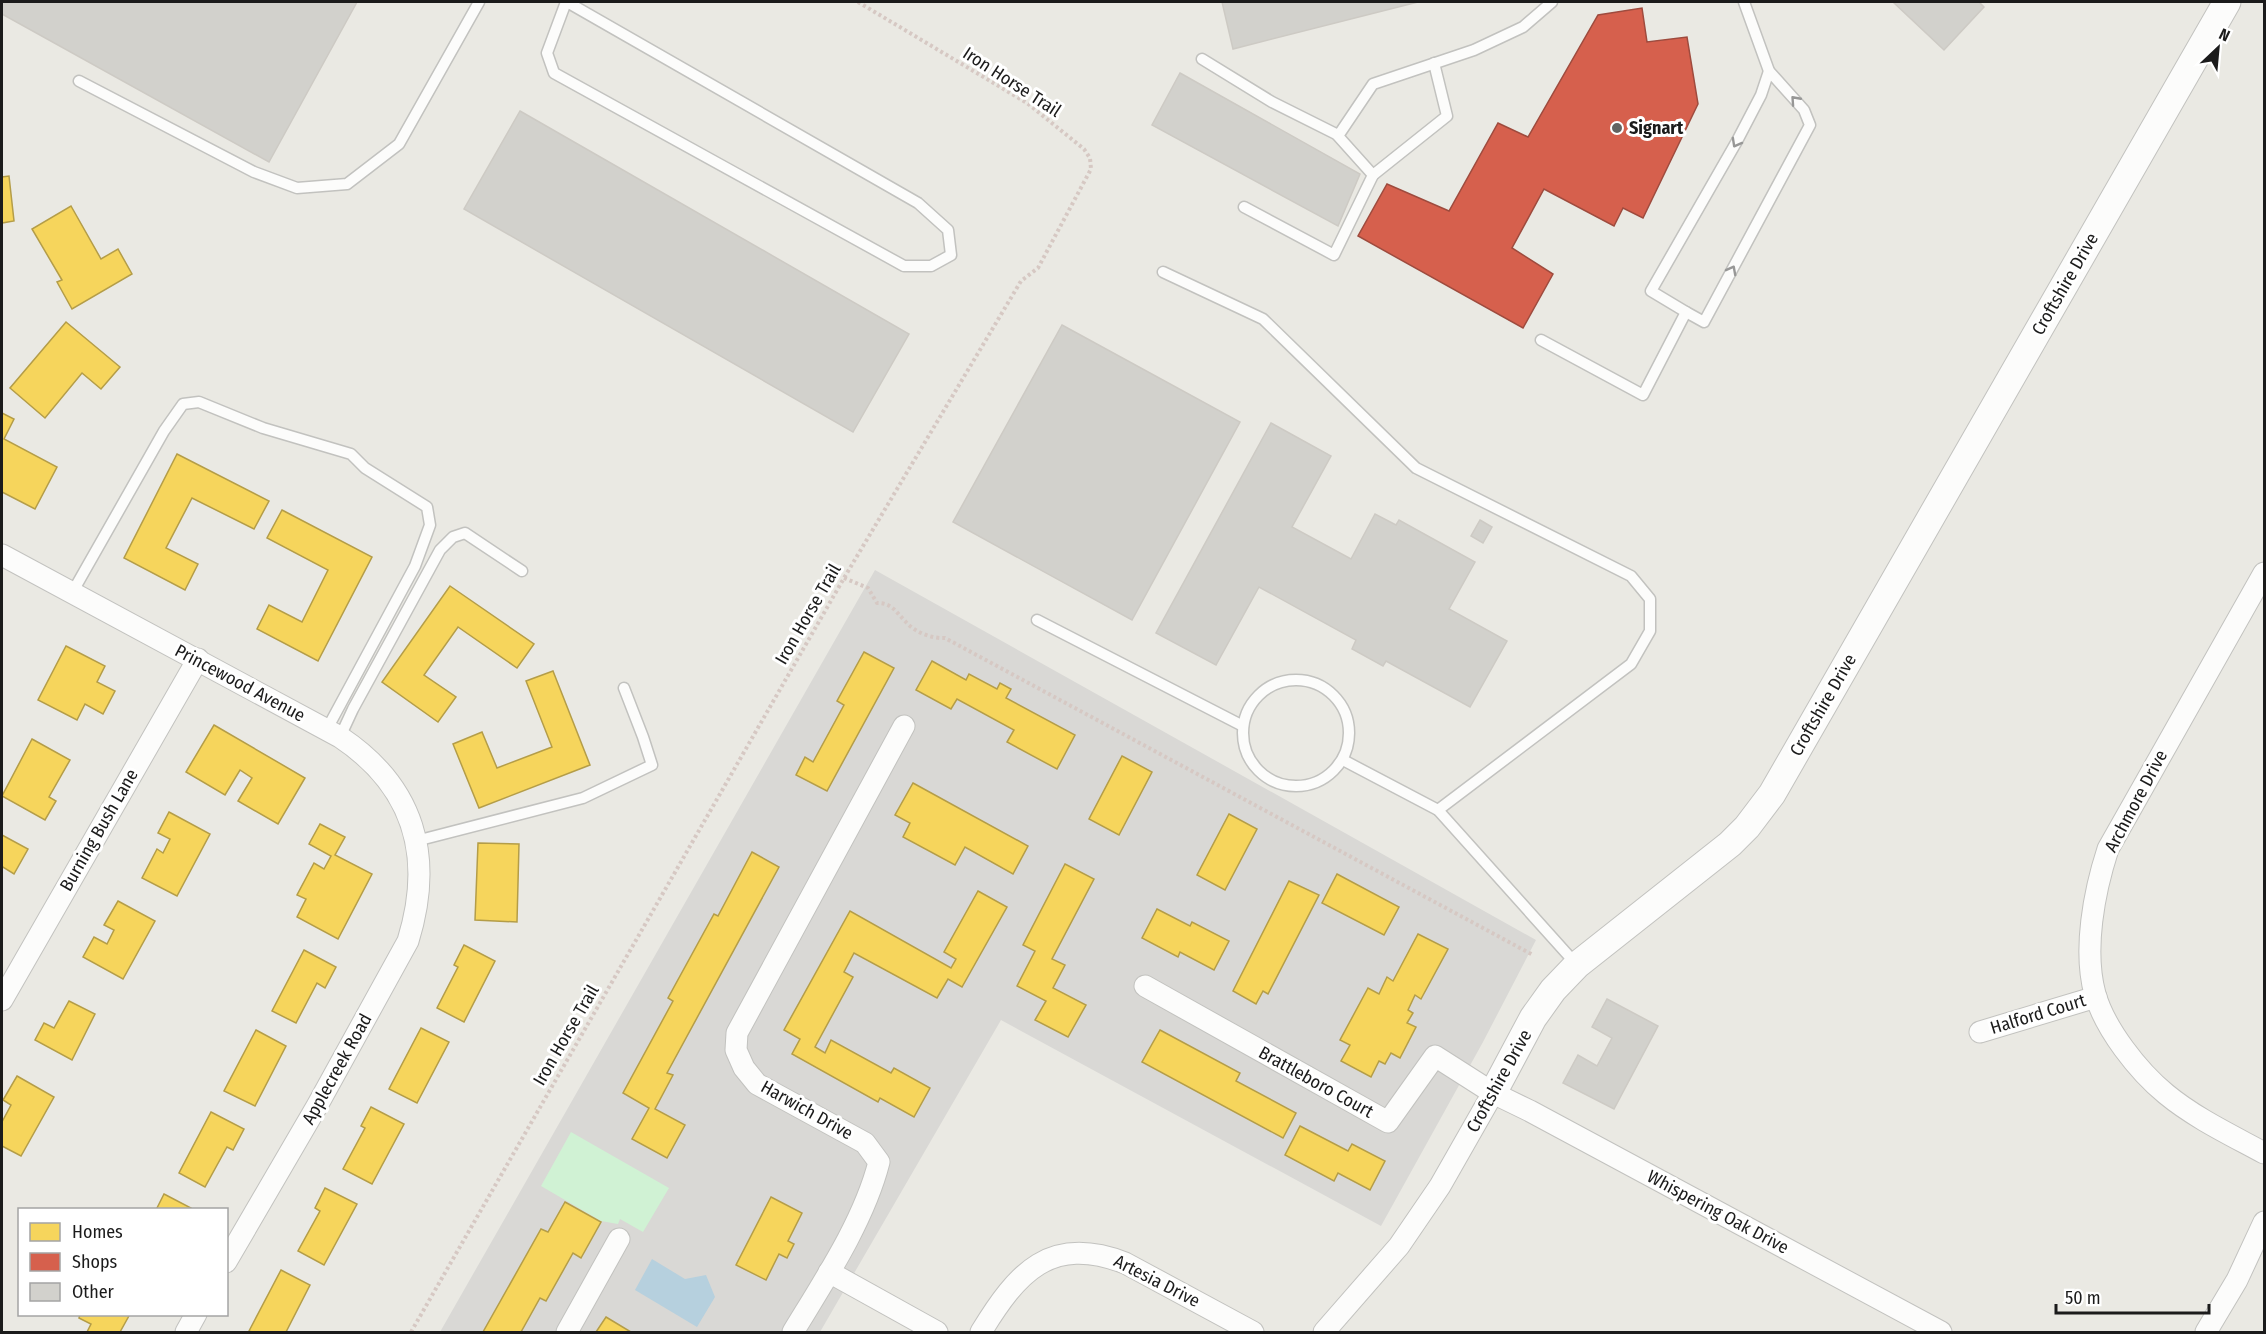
<svg xmlns="http://www.w3.org/2000/svg" width="2266" height="1334" font-family="'Fira Sans Condensed',sans-serif">
<style>
.residential{fill:#d9d8d5}
.park{fill:#d0f2d4}
.water{fill:#b6d0de}
.homes{fill:#f6d55c;stroke:#b49d48;stroke-width:1.5}
.shops{fill:#d6604d;stroke:#9e4b3e;stroke-width:1.5}
.building{fill:#d2d1cc;stroke:#cdcac4;stroke-width:1.5}
.lines{fill:none;stroke-linecap:round;stroke-linejoin:round}
.service-casing{stroke:#c2c2bf;stroke-width:13}
.minor-casing{stroke:#c2c2bf;stroke-width:23}
.tertiary-casing{stroke:#c2c2bf;stroke-width:29}
.path{stroke:#d6c8c3;stroke-width:4;stroke-dasharray:3 3;stroke-linecap:butt}
.service{stroke:#fcfcfb;stroke-width:10}
.minor{stroke:#fcfcfb;stroke-width:21}
.tertiary{stroke:#fcfcfb;stroke-width:27}
.oneway{stroke:#979796}
.poi-dot{fill:#636361;stroke:#fff;stroke-width:2}
.labels{text-anchor:middle;dominant-baseline:central;stroke-width:6;stroke-linejoin:round;paint-order:stroke}
.street-label{font-size:18px;fill:#1b1b1b;stroke:#fff}
.poi-label{font-size:18px;font-weight:bold;fill:#1b1b1b;stroke:#fff;text-anchor:start}
</style>
<rect width="100%" height="100%" fill="#eae9e3"/>
<polygon class="residential" points="875,570 1536,940 1483,1042 1381,1226 1001,1020 820,1332 440,1332"/>
<polygon class="park" points="571,1132 669,1188 643,1232 620,1219 618,1224 601,1221 541,1186"/>
<polygon class="water" points="652,1259 685,1279 706,1275 715,1297 697,1327 635,1290"/>
<g class="homes">
<polygon points="9,176 14,221 2,223 2,177"/>
<polygon points="71,206 101,259 118,249 132,274 72,309 57,282 62,280 32,229"/>
<polygon points="66,322 120,367 101,389 82,373 45,418 10,388"/>
<polygon points="2,413 14,419 4,439 57,467 35,509 2,492"/>
<polygon points="177,454 269,501 254,529 192,498 166,548 198,564 185,590 124,558"/>
<polygon points="282,510 372,557 318,661 257,629 269,605 302,622 328,570 267,538"/>
<polygon points="450,586 534,644 517,668 458,627 424,675 456,697 438,722 382,682"/>
<polygon points="66,646 105,666 97,682 115,691 103,714 85,704 77,720 38,700"/>
<polygon points="864,652 894,668 827,791 796,775 805,757 813,762 844,705 837,701"/>
<polygon points="932,661 966,680 969,674 997,689 1000,683 1011,689 1006,698 1075,735 1057,769 1007,742 1014,730 957,699 951,709 916,690"/>
<polygon points="553,671 590,765 479,808 453,744 482,732 497,768 552,747 526,681"/>
<polygon points="214,725 305,778 278,824 238,801 252,778 240,770 225,795 186,772"/>
<polygon points="32,739 70,760 49,797 56,801 45,820 2,796"/>
<polygon points="1122,756 1152,772 1119,835 1089,819"/>
<polygon points="913,783 1028,846 1013,874 965,847 955,865 903,837 910,823 895,815"/>
<polygon points="169,812 210,834 177,896 142,878 157,849 163,853 170,839 158,833"/>
<polygon points="1229,814 1257,829 1225,890 1197,875"/>
<polygon points="320,824 345,837 335,855 372,874 338,939 297,917 306,899 297,895 314,863 324,869 331,856 309,844"/>
<polygon points="2,835 28,849 14,874 3,867 2,869"/>
<polygon points="478,843 519,844 517,922 475,920"/>
<polygon points="752,852 779,867 667,1073 673,1075 655,1109 685,1125 667,1158 632,1139 649,1108 623,1093 673,1001 668,998 714,914 718,916"/>
<polygon points="1065,864 1094,879 1052,959 1065,965 1053,988 1086,1005 1068,1037 1035,1020 1046,1001 1017,986 1035,951 1023,945"/>
<polygon points="1337,874 1399,907 1384,935 1322,903"/>
<polygon points="1289,881 1319,895 1268,994 1263,991 1256,1004 1233,991"/>
<polygon points="978,891 1007,907 962,987 948,979 937,998 854,953 844,972 853,977 815,1047 825,1053 831,1040 891,1073 894,1068 930,1088 914,1117 880,1098 878,1102 792,1054 800,1039 784,1030 850,911 951,968 956,959 944,952"/>
<polygon points="118,901 155,921 123,979 83,957 94,937 107,944 114,930 104,925"/>
<polygon points="1157,909 1190,926 1192,922 1229,941 1214,970 1180,952 1178,957 1142,938"/>
<polygon points="1418,934 1448,949 1421,999 1415,995 1408,1010 1413,1013 1407,1023 1416,1027 1400,1058 1391,1053 1385,1064 1379,1061 1371,1077 1341,1061 1350,1045 1340,1040 1368,988 1379,994 1387,977 1393,981"/>
<polygon points="464,945 495,961 464,1022 437,1008 458,967 454,965"/>
<polygon points="304,950 336,967 325,988 317,983 296,1023 272,1011"/>
<polygon points="69,1001 95,1014 72,1060 35,1040 44,1023 54,1028"/>
<polygon points="421,1028 449,1042 417,1103 389,1089"/>
<polygon points="256,1030 286,1046 255,1106 224,1091"/>
<polygon points="1160,1030 1240,1073 1236,1081 1296,1113 1283,1138 1142,1062"/>
<polygon points="17,1076 54,1097 21,1156 2,1146 2,1119 3,1120 11,1105 3,1100"/>
<polygon points="371,1107 404,1124 372,1184 343,1169 365,1128 361,1126"/>
<polygon points="211,1112 244,1129 233,1150 227,1147 205,1187 179,1173"/>
<polygon points="1300,1126 1348,1151 1352,1144 1385,1161 1370,1190 1338,1173 1334,1181 1285,1155"/>
<polygon points="325,1188 357,1204 324,1265 298,1251 320,1211 315,1208"/>
<polygon points="164,1194 191,1208 190,1210 156,1210"/>
<polygon points="771,1197 802,1213 788,1241 794,1244 787,1258 779,1254 766,1280 736,1265"/>
<polygon points="565,1202 601,1222 581,1258 573,1253 546,1301 540,1298 521,1332 483,1332 541,1229 548,1232"/>
<polygon points="281,1270 310,1285 286,1332 252,1332 249,1331"/>
<polygon points="80,1314 130,1314 120,1332 87,1332 91,1324 79,1318"/>
<polygon points="606,1317 631,1332 596,1332"/>
</g>
<polygon class="shops" points="1642,8 1647,42 1687,37 1698,104 1643,218 1623,208 1614,226 1544,189 1512,248 1553,274 1523,328 1358,236 1387,184 1449,211 1498,123 1528,137 1598,15"/>
<g class="building">
<polygon points="2,2 357,2 269,162 2,14"/>
<polygon points="1222,2 1418,2 1233,49"/>
<polygon points="1893,2 1979,2 1984,7 1944,50"/>
<polygon points="1180,73 1360,174 1338,226 1152,125"/>
<polygon points="520,111 909,334 853,432 464,209"/>
<polygon points="1062,325 1240,422 1132,620 953,522"/>
<polygon points="1271,423 1331,456 1292,527 1351,559 1375,514 1396,525 1399,520 1475,562 1449,609 1507,641 1470,707 1386,661 1383,666 1352,649 1356,640 1259,587 1216,665 1156,633"/>
<polygon points="1480,520 1492,527 1483,543 1471,536"/>
<polygon points="1607,999 1658,1026 1614,1109 1563,1083 1578,1055 1597,1066 1612,1038 1592,1027"/>
</g>
<g class="lines">
<defs>
<g id="service">
<polyline points="566,2 547,53 554,73 904,266 931,266 951,255 948,230 918,203 567,2"/>
<polyline points="1202,59 1272,102 1338,135"/>
<polyline points="79,81 254,172 297,188 347,184 399,144 479,2"/>
<polyline points="1373,175 1447,116 1434,63"/>
<polyline points="1244,207 1334,255 1373,175 1338,136 1373,84 1474,50 1523,27 1552,2"/>
<polyline points="1163,272 1263,319 1416,468 1631,576 1650,599 1650,631 1631,664 1438,810"/>
<polyline points="1686,312 1704,322 1810,125 1804,110 1769,71 1744,2"/>
<polyline points="1541,340 1643,395 1686,312 1651,291 1737,141 1761,95 1769,71"/>
<polyline points="72,593 164,431 183,404 199,402 263,428 351,454 365,468 427,507 430,525 415,566 327,729"/>
<polyline points="1037,620 1243,726"/>
<circle cx="1296" cy="733" r="53"/>
<polyline points="340,737 353,709 440,550 453,537 465,533 522,571"/>
<polyline points="1343,760 1438,810 1577,965"/>
<polyline points="416,841 583,798 652,765 643,737 624,688"/>
</g>
<g id="minor">
<path d="M2,555L340,737C415,787 434,857 408,941L317,1106L226,1262"/>
<path d="M2264,573L2108,849C2094,892 2083,950 2095,994C2105,1029 2138,1071 2166,1094C2195,1118 2231,1135 2264,1153"/>
<polyline points="1145,986 1388,1122 1435,1056 1493,1093 1530,1111 1941,1332"/>
<polyline points="2,1000 198,659"/>
<polyline points="1980,1032 2096,997"/>
<polyline points="829,1272 937,1332"/>
<polyline points="186,1332 196,1314"/>
<polyline points="567,1332 619,1239"/>
<path d="M793,1332C824,1281 864,1221 879,1162L865,1143L757,1084L744,1068L736,1050L737,1033L904,726"/>
<path d="M981,1332C1017,1273 1050,1234 1125,1263L1253,1332"/>
<polyline points="1324,1332 1399,1246 1440,1186 1493,1093"/>
<polyline points="2206,1332 2237,1280 2264,1222"/>
</g>
<polyline id="tertiary" points="1493,1093 1533,1018 1553,990 1577,965 1730,844 1747,827 1772,794 2227,2"/>
</defs>
<use href="#service" class="service-casing"/>
<use href="#minor" class="minor-casing"/>
<use href="#tertiary" class="tertiary-casing"/>
<g class="path">
<path d="M844,578L868,588L877,603C892,603 896,612 905,621C914,632 932,639 945,638L1533,955"/>
<polyline points="411,1332 844,578 1021,281 1038,268 1091,169 1090,158 1084,149 1027,103 858,2"/>
</g>
<use href="#service" class="service"/>
<use href="#minor" class="minor"/>
<use href="#tertiary" class="tertiary"/>
</g>
<defs><path id="oneway-chevron" d="M-2-3.5L2.5 0L-2 3.5" fill="none" stroke-width="1.6" stroke-linecap="round" stroke-linejoin="round" transform="scale(1.5)"/></defs>
<g class="oneway">
<use href="#oneway-chevron" transform="translate(1795 100) rotate(-132)"/>
<use href="#oneway-chevron" transform="translate(1736 143) rotate(119)"/>
<use href="#oneway-chevron" transform="translate(1732 270) rotate(-62)"/>
</g>
<circle class="poi-dot" cx="1617" cy="128" r="6"/>
<g class="labels">
<g class="street-label">
<text transform="translate(1012 82) rotate(33)">Iron Horse Trail</text>
<text transform="translate(2065 284) rotate(-60)">Croftshire Drive</text>
<text transform="translate(808 614) rotate(-60)">Iron Horse Trail</text>
<text transform="translate(240 683) rotate(28)">Princewood Avenue</text>
<text transform="translate(1823 705) rotate(-60)">Croftshire Drive</text>
<text transform="translate(2136 801) rotate(-62)">Archmore Drive</text>
<text transform="translate(99 830) rotate(-60)">Burning Bush Lane</text>
<text transform="translate(2038 1014) rotate(-17)">Halford Court</text>
<text transform="translate(566 1035) rotate(-60)">Iron Horse Trail</text>
<text transform="translate(337 1069) rotate(-61)">Applecreek Road</text>
<text transform="translate(1499 1081) rotate(-61)">Croftshire Drive</text>
<text transform="translate(1316 1082) rotate(29)">Brattleboro Court</text>
<text transform="translate(807 1110) rotate(29)">Harwich Drive</text>
<text transform="translate(1718 1212) rotate(28)">Whispering Oak Drive</text>
<text transform="translate(1157 1281) rotate(27)">Artesia Drive</text>
</g>
<g class="poi-label">
<text x="1629" y="128">Signart</text>
</g>
</g>
<rect width="2266" height="1334" fill="none" stroke="#1b1b1b" stroke-width="6"/>
<rect x="18" y="1208" width="210" height="108" fill="#ffffff" stroke="#a4a4a4" stroke-width="1.5"/>
<rect x="30" y="1223" width="30" height="18" fill="#f6d55c" stroke="#a4a4a4" stroke-width="1.5"/>
<text x="72" y="1238" font-size="18" fill="#1b1b1b">Homes</text>
<rect x="30" y="1253" width="30" height="18" fill="#d6604d" stroke="#a4a4a4" stroke-width="1.5"/>
<text x="72" y="1268" font-size="18" fill="#1b1b1b">Shops</text>
<rect x="30" y="1283" width="30" height="18" fill="#d2d1cc" stroke="#a4a4a4" stroke-width="1.5"/>
<text x="72" y="1298" font-size="18" fill="#1b1b1b">Other</text>
<g transform="translate(2218 48) rotate(26)" stroke="#ffffff" stroke-width="4.5" paint-order="stroke">
<path d="M0-4.5L10 22L0 15L-10 22Z" fill="#1b1b1b"/>
<text y="-9" font-size="16" font-weight="bold" text-anchor="middle" fill="#1b1b1b">N</text>
</g>
<path d="M2056 1304v9h153v-9" fill="none" stroke="#1b1b1b" stroke-width="3"/>
<text x="2065" y="1304" font-size="18" fill="#1b1b1b" stroke="#ffffff" stroke-width="4.5" paint-order="stroke">50 m</text>
</svg>
